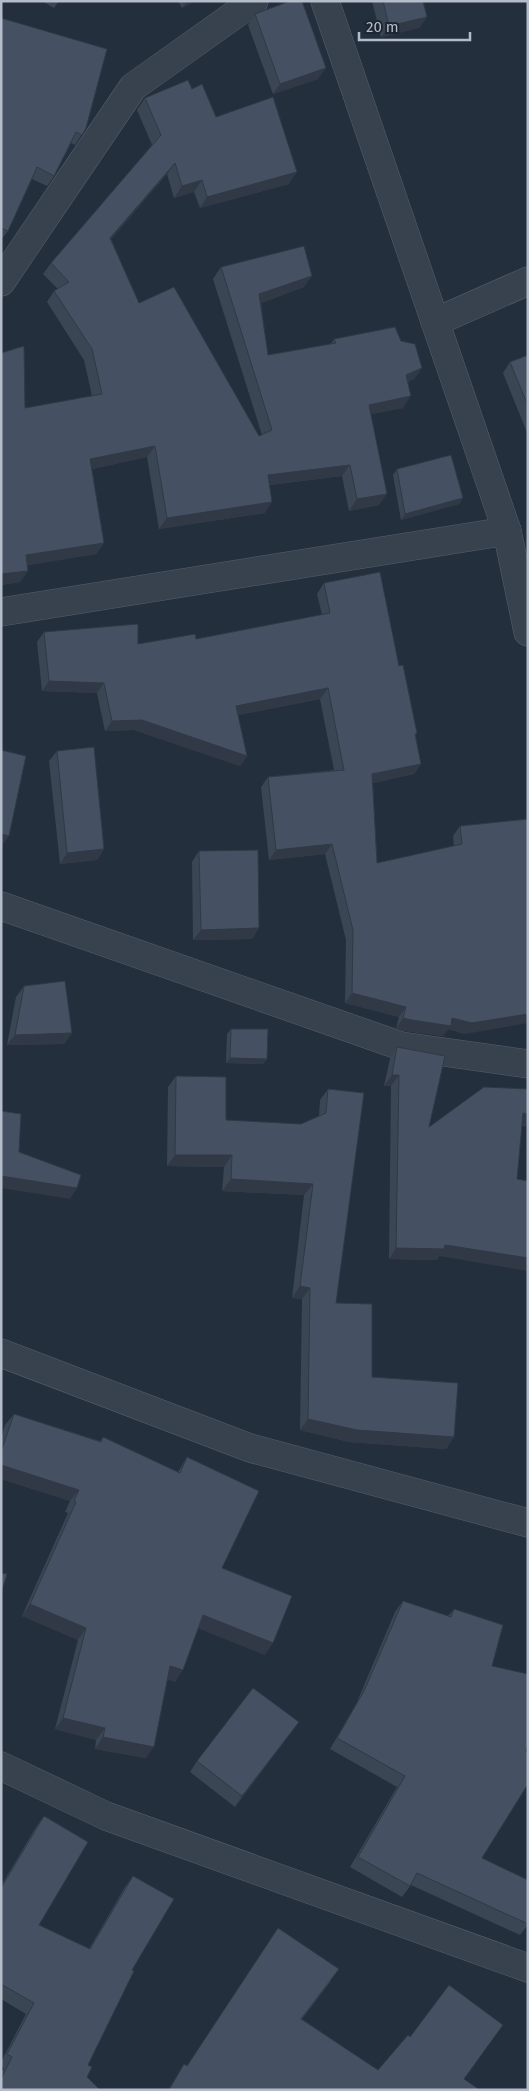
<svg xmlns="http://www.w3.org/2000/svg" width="529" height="2091" font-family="'Fira Sans',sans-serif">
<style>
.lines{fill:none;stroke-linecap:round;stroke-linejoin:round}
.minor-casing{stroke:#565f6c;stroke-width:29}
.tertiary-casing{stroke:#565f6c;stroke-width:29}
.minor{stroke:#38414e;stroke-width:28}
.tertiary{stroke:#38414e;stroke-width:28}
.wall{fill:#3b4654}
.shaded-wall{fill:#303945}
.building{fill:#455162;stroke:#303945}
</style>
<rect width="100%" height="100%" fill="#242f3e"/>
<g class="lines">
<defs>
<g id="minor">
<polyline points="1,282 133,87 254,1"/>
<polyline points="435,322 528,281"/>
<polyline points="1,612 507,531"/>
<polyline points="1,906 401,1046 528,1064"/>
<polyline points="1,1353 250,1448 528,1523"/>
<polyline points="1,1766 106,1816 528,1968"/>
</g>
<polyline id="tertiary" points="325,1 507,531 528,632"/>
</defs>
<use href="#minor" class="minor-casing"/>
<use href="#tertiary" class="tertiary-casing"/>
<use href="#minor" class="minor"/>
<use href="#tertiary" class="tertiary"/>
</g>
<g class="wall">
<polygon points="42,1 59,1 54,8"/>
<polygon points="178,1 195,1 182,8"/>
<polygon points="372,1 423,1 427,17 419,28 381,37"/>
<polygon points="255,14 318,79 273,94 248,25"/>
<polygon points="1,18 86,128 75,145 71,143 54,176 47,186 32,179 8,231 1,240"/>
<polygon points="192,89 216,117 289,184 200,208 194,192 174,198 167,174 111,239 139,303 259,436 262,435 213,279 221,267 304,287 261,303 268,355 331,344 334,339 401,341 422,368 414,379 408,382 403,408 371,414 379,505 349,511 342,476 270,485 265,513 159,529 147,457 92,469 104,543 96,554 27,565 28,571 20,582 1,585 1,353 25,408 92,396 84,360 47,302 54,291 58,289 43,274 51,263 152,145 137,110 145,98"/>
<polygon points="528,355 528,435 503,373 510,362"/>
<polygon points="397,469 463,498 459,504 401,520 393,475"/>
<polygon points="324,583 399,666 417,733 415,736 421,764 414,774 373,783 377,863 454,846 453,836 460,826 528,819 465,1034 448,1029 443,1036 405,1031 396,1028 399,1017 345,1003 346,940 325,854 269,860 261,787 268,777 334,770 320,699 238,715 247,756 240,766 134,730 105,731 97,693 42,691 37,642 44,632 138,644 196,639 322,615 317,594"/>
<polygon points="57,751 104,849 97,860 60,864 49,761"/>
<polygon points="199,851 259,928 252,939 193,940 192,862"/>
<polygon points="24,986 72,1033 64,1044 7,1045 16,997"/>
<polygon points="231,1029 267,1059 263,1064 226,1063 227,1034"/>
<polygon points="397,1047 429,1127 528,1089 528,1126 522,1126 517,1179 439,1256 437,1260 389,1259 391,1086 384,1086 390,1059"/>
<polygon points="176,1076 226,1120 301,1124 319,1116 320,1100 328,1089 336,1303 372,1377 454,1437 446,1449 349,1442 300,1430 302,1299 292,1298 304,1195 222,1191 224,1167 167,1166 168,1087"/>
<polygon points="14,1414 100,1441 103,1437 178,1472 187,1457 222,1568 265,1655 198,1628 175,1682 167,1679 146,1758 95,1749 96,1740 55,1729 78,1640 22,1616 68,1513 65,1512 70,1501 1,1479 1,1438 5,1425"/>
<polygon points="403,1601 448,1616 454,1609 492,1666 482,1858 528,1925 520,1935 411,1885 402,1897 350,1867 397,1787 330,1749 357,1702 395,1612"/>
<polygon points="299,1722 235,1807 190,1772 197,1761"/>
<polygon points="44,1816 39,1925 89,1949 125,1887 133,1876 132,1970 88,2065 87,2077 1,2090 1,2074 4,2068 1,2066 1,2062 26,2014 1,1999 1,1886 36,1827"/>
<polygon points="278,1928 331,1981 302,2019 378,2070 464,2080 480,2090 168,2090 184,2064 187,2066"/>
</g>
<g class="shaded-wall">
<polygon points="187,1 195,1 182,8"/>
<polygon points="427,17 419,28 381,37 389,26"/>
<polygon points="326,68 318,79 273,94 280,84"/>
<polygon points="175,163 167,174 103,249 110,238"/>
<polygon points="297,172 289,184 200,208 207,197"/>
<polygon points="202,180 194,192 174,198 182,186"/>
<polygon points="312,276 304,287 252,306 259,294"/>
<polygon points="422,368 414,379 398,387 406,375"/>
<polygon points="411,396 403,408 362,416 369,405"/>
<polygon points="155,446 147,457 83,471 90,459"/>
<polygon points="350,465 342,476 260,486 268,475"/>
<polygon points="387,494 379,505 349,511 357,499"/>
<polygon points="463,498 459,504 401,520 405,514"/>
<polygon points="272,502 265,513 159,529 167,518"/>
<polygon points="104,543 96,554 18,567 26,555"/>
<polygon points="28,571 20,582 1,585 1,574"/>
<polygon points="49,681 104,683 97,693 42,691"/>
<polygon points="328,688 320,699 229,717 236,706"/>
<polygon points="142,720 247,756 240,766 134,730 105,731 112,721"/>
<polygon points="421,764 414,774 365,785 372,774"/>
<polygon points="1,834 9,836 2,846 1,845"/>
<polygon points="332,844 325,854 269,860 276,850"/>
<polygon points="104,849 97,860 60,864 67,853"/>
<polygon points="259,928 252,939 193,940 201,930"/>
<polygon points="352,993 406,1007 399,1017 345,1003"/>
<polygon points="528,1014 528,1023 465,1034 448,1029 443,1036 405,1031 396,1028 403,1018 452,1018"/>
<polygon points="72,1033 64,1044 7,1045 15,1035"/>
<polygon points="230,1058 267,1059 263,1064 226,1063"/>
<polygon points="392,1075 399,1075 391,1086 384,1086"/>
<polygon points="523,1113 528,1114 528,1126 515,1124"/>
<polygon points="175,1155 232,1155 224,1167 167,1166"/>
<polygon points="1,1176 77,1188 70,1199 1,1188"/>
<polygon points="231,1179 313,1184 304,1195 222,1191"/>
<polygon points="445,1245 528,1258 528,1271 439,1256 437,1260 389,1259 396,1248"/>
<polygon points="300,1286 310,1288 302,1299 292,1298"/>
<polygon points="308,1419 454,1437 446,1449 349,1442 300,1430"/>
<polygon points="1,1465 79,1490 70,1501 1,1479"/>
<polygon points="30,1604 86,1628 78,1640 22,1616"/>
<polygon points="203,1615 273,1643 265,1655 195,1627"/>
<polygon points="170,1666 183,1670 175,1682 162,1677"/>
<polygon points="63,1718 105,1728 96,1740 55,1729"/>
<polygon points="299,1722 291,1733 235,1807 242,1796"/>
<polygon points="103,1737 154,1747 146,1758 95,1749"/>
</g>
<g class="building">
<polygon points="290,1 302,1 326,68 280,84 255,14"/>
<polygon points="383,1 423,1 427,17 389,26"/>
<polygon points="1,18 107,49 86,128 82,135 76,132 54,176 37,167 8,231 1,228"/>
<polygon points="188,80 192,89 202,84 216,117 273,97 297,172 207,197 202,180 182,186 175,163 110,238 139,303 174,287 259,436 272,430 221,267 304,246 312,276 259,294 268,355 336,343 334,339 395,327 401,341 415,344 422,368 406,375 411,396 369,405 387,494 357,499 350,465 268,475 272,502 167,518 155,446 90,459 104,543 26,555 28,571 1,574 1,353 24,346 25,408 102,394 92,349 54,291 69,282 51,263 161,135 145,98"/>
<polygon points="528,355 528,406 510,362"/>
<polygon points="451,455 463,498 405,514 397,469"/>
<polygon points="380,572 399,666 403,665 417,733 415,734 421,764 372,774 377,863 462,844 460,826 528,819 528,1014 472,1023 452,1018 451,1026 412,1020 403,1018 406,1007 352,993 353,930 332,844 276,850 268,777 344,770 328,688 236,706 247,756 142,720 112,721 104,683 49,681 44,632 138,624 138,644 195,634 196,639 330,613 324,583"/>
<polygon points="94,747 104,849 67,853 57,751"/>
<polygon points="1,750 26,756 9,836 1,834"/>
<polygon points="258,850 259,928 201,930 199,851"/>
<polygon points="65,981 72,1033 15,1035 24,986"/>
<polygon points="231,1029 268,1029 267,1059 230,1058"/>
<polygon points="397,1047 445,1056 429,1127 484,1087 528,1089 528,1114 523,1113 517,1179 528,1181 528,1258 445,1245 444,1249 396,1248 399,1075 392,1075"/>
<polygon points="176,1076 226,1077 226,1120 301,1124 326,1113 328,1089 364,1093 336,1303 372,1304 372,1377 458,1383 454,1437 357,1430 308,1419 310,1288 300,1286 313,1184 231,1179 232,1155 175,1155"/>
<polygon points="1,1111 21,1114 19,1152 81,1175 77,1188 1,1176"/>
<polygon points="14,1414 101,1442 103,1437 180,1473 187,1457 259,1491 222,1568 292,1596 273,1643 203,1615 183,1670 170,1666 154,1747 103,1737 105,1728 63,1718 86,1628 30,1604 76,1502 74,1501 79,1490 1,1465 1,1452"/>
<polygon points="1,1573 7,1574 1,1594"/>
<polygon points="403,1601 451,1617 454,1609 503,1625 492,1666 528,1674 528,1744 526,1752 528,1753 528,1784 482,1858 528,1880 528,1924 417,1873 410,1886 358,1857 405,1776 337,1738 364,1691"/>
<polygon points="253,1688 299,1722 242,1796 197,1761"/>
<polygon points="44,1816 88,1842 39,1925 90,1949 133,1876 174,1899 132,1970 134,1971 88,2065 92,2067 87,2077 100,2090 1,2090 1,2079 12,2057 7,2054 34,2003 1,1984 1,1888"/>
<polygon points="278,1928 339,1969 301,2019 378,2070 408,2035 410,2037 449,1985 503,2025 464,2079 480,2090 169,2090 184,2064 187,2066"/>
</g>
<rect width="529" height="2091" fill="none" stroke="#b4bcc9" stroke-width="5"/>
<path d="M359 32v8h111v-8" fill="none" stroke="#b4bcc9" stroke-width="2.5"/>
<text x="366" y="32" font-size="15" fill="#b4bcc9" stroke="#1d2633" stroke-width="4" paint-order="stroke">20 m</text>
</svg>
